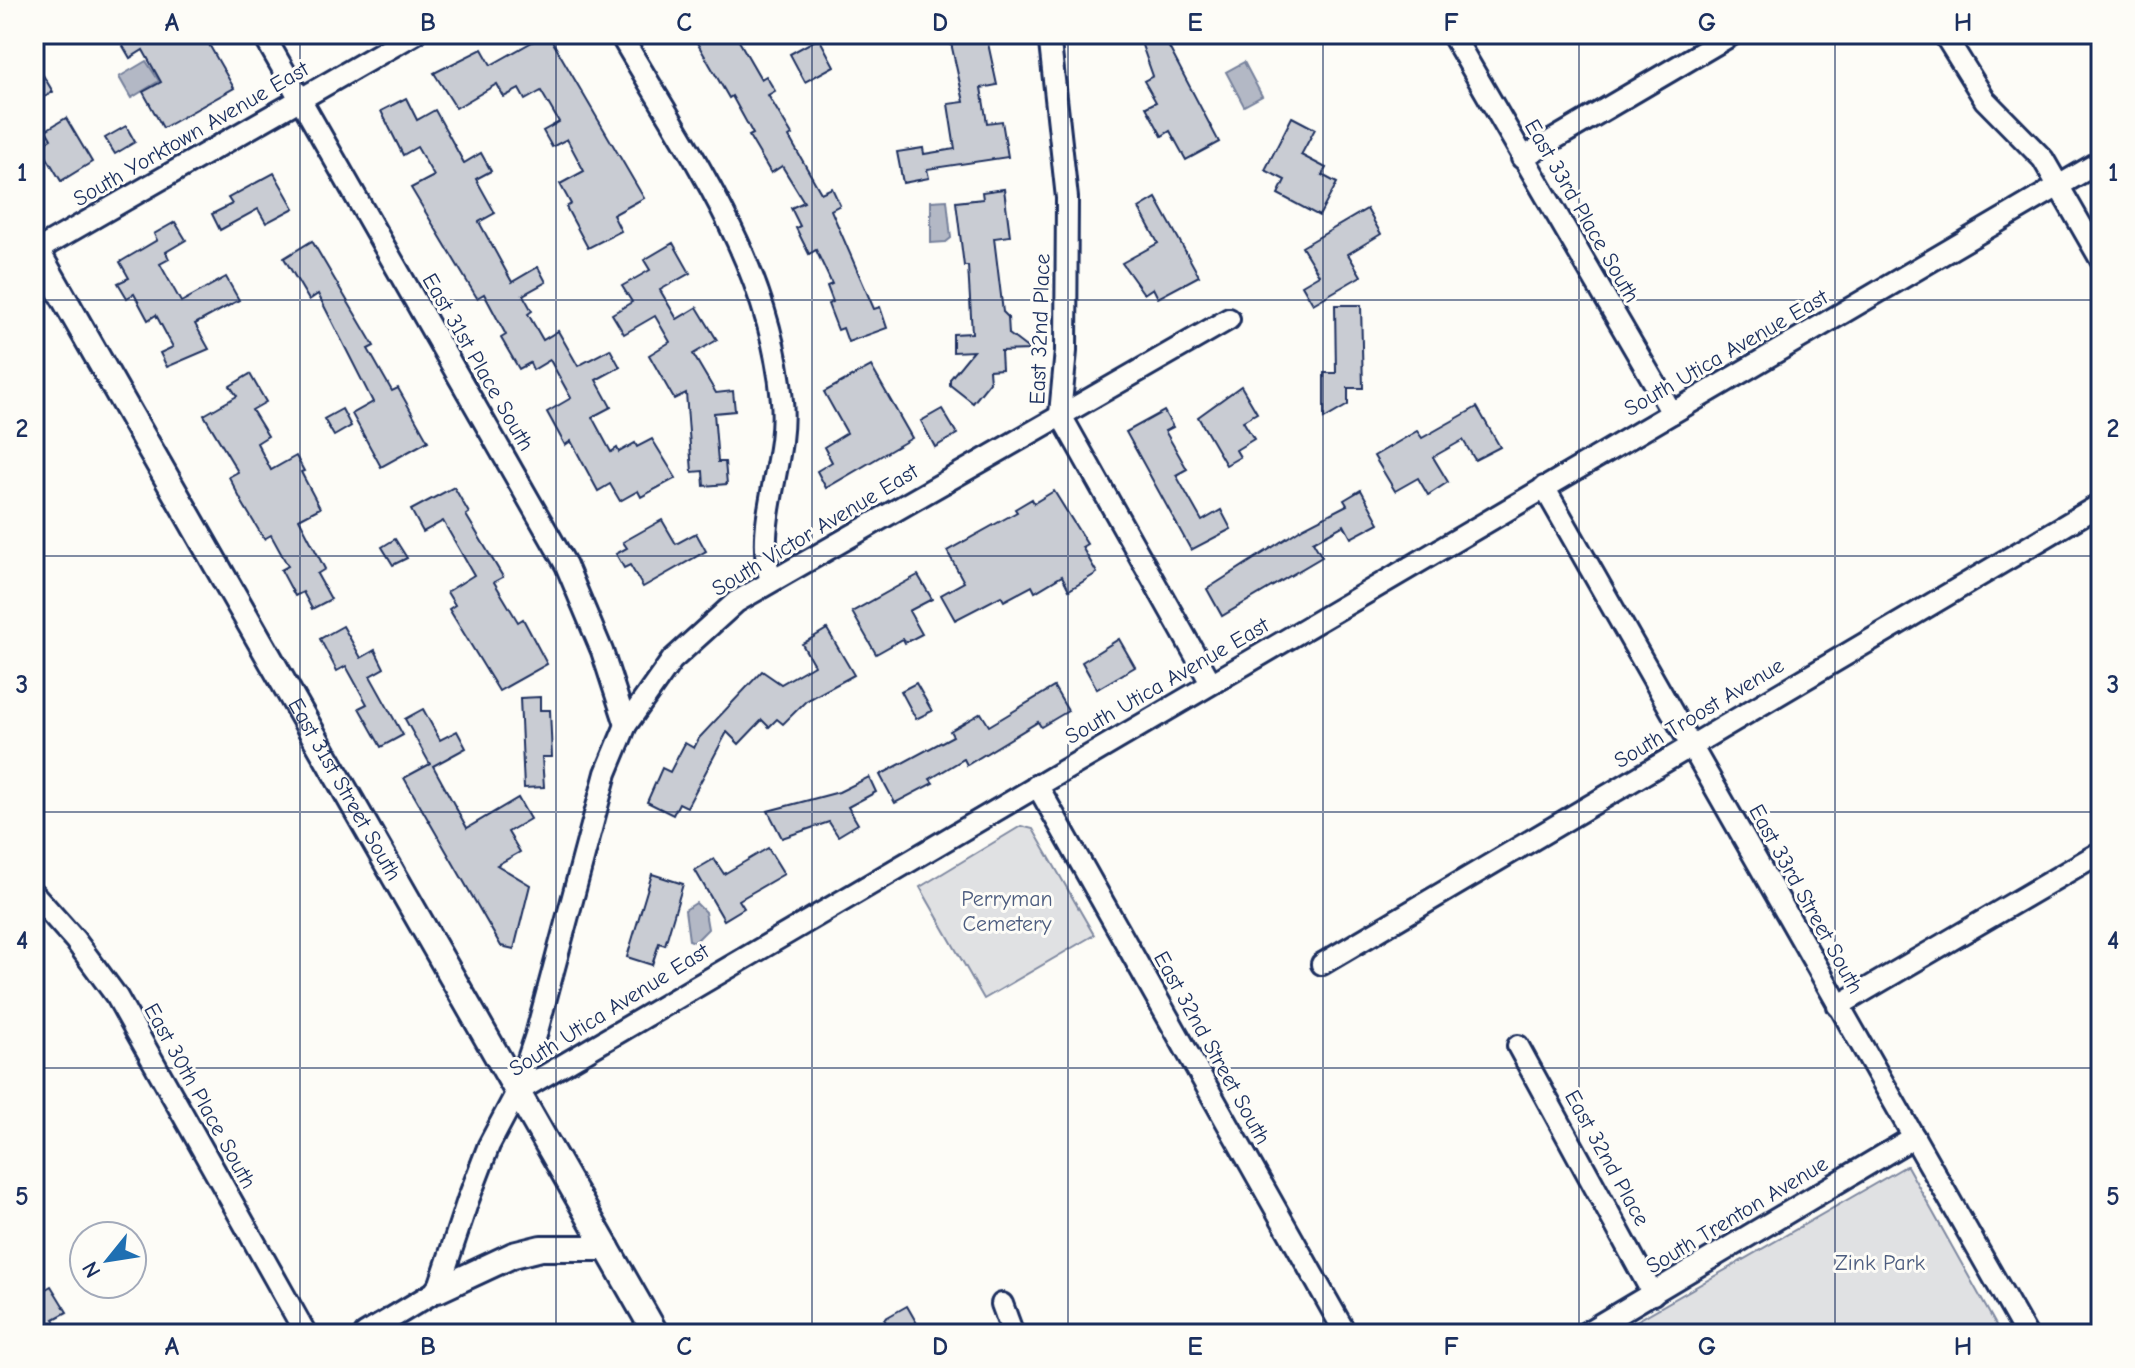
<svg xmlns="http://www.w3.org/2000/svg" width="2135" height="1368" font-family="'Comic Neue',sans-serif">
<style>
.green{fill:#e0e1e3;stroke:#7e88a0;stroke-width:2}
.water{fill:#b3b8c5;stroke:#76819c;stroke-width:2}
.building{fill:#c9ccd3;stroke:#1b2f5e;stroke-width:2}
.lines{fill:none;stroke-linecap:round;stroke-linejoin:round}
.minor-casing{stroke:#1b2f5e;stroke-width:26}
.major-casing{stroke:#1b2f5e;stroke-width:30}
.minor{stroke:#fdfcf7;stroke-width:20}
.major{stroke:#fdfcf7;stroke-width:24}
.grid{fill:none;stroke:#1b2f5e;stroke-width:2;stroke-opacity:0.55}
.labels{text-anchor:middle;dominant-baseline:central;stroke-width:6;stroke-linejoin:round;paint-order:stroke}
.street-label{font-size:22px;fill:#1b2f5e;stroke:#fdfcf7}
.park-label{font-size:22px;fill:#4c5c7f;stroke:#fdfcf7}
.neatline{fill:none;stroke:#1b2f5e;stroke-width:3}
.grid-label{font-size:26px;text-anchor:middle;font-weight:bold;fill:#1b2f5e}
</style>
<rect width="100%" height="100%" fill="#fdfcf7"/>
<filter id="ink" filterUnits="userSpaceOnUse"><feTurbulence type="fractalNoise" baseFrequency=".0125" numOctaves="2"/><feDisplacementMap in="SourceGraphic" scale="16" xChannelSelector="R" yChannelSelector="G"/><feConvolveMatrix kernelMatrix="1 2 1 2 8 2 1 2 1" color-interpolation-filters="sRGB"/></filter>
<g filter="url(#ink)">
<g class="green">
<polygon points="1021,826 1033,829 1094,935 984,999 920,887"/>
<polygon points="1907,1166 2001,1334 1614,1334 1906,1166"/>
</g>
<g class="water">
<polygon points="146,61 159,81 131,98 119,77"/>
<polygon points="1244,62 1262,96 1244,106 1226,72"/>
<polygon points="947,200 951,238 946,242 931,243 931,201"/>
<polygon points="696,903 705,912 708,929 695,942 689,940 685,910"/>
</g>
<g class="building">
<polygon points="116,34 203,34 234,88 163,128 143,92 161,82 143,50 130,58"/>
<polygon points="527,34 548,34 644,198 613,215 621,231 588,248 566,207 571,204 560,184 584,171 567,139 552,147 543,131 559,122 541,91 525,100 519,89 504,97 497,84 456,108 434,73 482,49 491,65 532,42"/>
<polygon points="692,34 735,34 761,79 766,76 775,91 768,95 792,135 789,137 821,193 832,188 840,205 831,210 874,309 880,307 887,328 848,342 843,328 838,330 828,304 833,302 827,286 832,284 816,250 809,254 796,228 800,226 791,208 804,202 782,166 771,173 749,136 753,134 732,96 729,98"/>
<polygon points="949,34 986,34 997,85 981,88 987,123 1002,121 1008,157 927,169 929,178 903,183 897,152 923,148 924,154 955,149 948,104 964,102"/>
<polygon points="1138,34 1162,34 1219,142 1186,160 1170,131 1162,136 1146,107 1156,102 1144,81 1153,76"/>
<polygon points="819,38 834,66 805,82 790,54"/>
<polygon points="34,60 53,92 34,103"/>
<polygon points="406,98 417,120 435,110 464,163 481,153 491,171 476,179 495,213 479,222 512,282 538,267 546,282 523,295 532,311 528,314 543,340 558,331 578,366 610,349 620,367 596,380 611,407 592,417 611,452 617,448 619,452 635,443 637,447 652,439 676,478 641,497 638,491 620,501 610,484 598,491 571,441 565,445 547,412 571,398 550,360 533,370 530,363 519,369 501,338 506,335 484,294 477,298 411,188 434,176 417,147 403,155 381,111"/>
<polygon points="1292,117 1315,129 1301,155 1326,168 1322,175 1337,183 1319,216 1278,194 1285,180 1265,170"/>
<polygon points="66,118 92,162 61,181 40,146 51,139 46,130"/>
<polygon points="126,126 135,142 115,154 105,138"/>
<polygon points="274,173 294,208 266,223 258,209 220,230 212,214 232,204 228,198"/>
<polygon points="1004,189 1010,236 994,238 1003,312 1008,317 1009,334 1030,350 1001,351 1002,369 989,370 990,382 973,403 950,385 950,379 973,351 953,352 953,334 972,333 968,266 964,266 956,202 983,199 982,192"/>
<polygon points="1156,198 1199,276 1158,298 1153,288 1144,294 1122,263 1158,243 1139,208"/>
<polygon points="1367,209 1381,234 1348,254 1361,276 1313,304 1302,285 1319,275 1302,247"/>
<polygon points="175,222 186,240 166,252 169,259 160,264 181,302 226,277 239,300 195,324 209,349 167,367 160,353 173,347 156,315 148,320 134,294 127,298 118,283 129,278 120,262 157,240 154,234"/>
<polygon points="312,241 374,346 368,349 392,391 398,388 428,441 381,467 352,414 373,402 318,294 309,300 284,258"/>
<polygon points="673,243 690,273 660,290 677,319 697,307 717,340 693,354 716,393 733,391 735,411 714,413 718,462 725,462 727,484 704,486 703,471 692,472 686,393 674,399 649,355 670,342 655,316 624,334 612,314 632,302 622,286 650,270 644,260"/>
<polygon points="1335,305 1361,305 1363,388 1348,388 1348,405 1324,419 1324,373 1336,373"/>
<polygon points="871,366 912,438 826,488 817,471 832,462 824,447 847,433 824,392"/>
<polygon points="250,374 266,402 252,410 268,436 257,443 271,470 296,456 304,471 301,472 320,508 299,519 325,569 317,574 331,599 312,609 303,592 295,596 281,570 288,566 271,535 264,539 243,504 229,477 238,472 204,415 237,396 230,386"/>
<polygon points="1241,386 1257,413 1243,421 1254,439 1236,450 1240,457 1226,465 1198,417"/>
<polygon points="1477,407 1500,447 1475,460 1463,440 1433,457 1448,482 1428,495 1418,478 1395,491 1374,456 1417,431 1422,438"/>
<polygon points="342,409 351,426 334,436 324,419"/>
<polygon points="942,409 957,434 935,447 921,421"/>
<polygon points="1164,411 1173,427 1165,431 1187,469 1176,475 1202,521 1221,510 1231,529 1191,550 1126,432"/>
<polygon points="454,487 469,513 466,515 503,577 494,582 518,622 523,619 547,664 499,691 449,609 455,605 447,592 474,575 443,521 423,532 411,510"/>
<polygon points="1361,490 1379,523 1351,538 1344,525 1313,542 1322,557 1222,616 1207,589 1304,527 1347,505 1344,500"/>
<polygon points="1054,491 1087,544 1082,547 1097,573 1069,590 1062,576 1035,592 1032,586 1004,601 1001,596 955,620 941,595 964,582 947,551 1017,512 1015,509 1032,499 1034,503"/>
<polygon points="662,520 676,544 696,533 706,551 643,587 630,565 624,568 616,554 627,548 623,542"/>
<polygon points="395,539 407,558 393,565 382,547"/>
<polygon points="918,575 932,599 909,611 922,634 905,643 903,639 876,654 852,612"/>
<polygon points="343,626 361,658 375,650 384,668 370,676 403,735 381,747 359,708 367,704 346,666 337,671 320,639"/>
<polygon points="827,629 854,675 806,701 783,724 777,719 769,727 762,720 739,744 727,732 687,807 679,803 673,815 647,802 662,768 670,772 685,743 694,748 699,738 762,671 781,684 814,665 802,644"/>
<polygon points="1119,639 1135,667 1097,689 1082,662"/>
<polygon points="916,683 932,711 916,719 901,691"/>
<polygon points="1054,687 1068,711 1041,727 1038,722 967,765 964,759 930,779 933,783 895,803 880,775 953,736 950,731 981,713 989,726"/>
<polygon points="540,697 540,710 550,710 552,757 542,757 544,787 524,788 520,698"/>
<polygon points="423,709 440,740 457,731 466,748 433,766 467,828 518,798 530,819 508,832 520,852 497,865 530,885 514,949 501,946 404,778 430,764 405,719"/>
<polygon points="869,777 876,792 848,807 858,824 838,836 829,822 782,838 768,811 839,792"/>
<polygon points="768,848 784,874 739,900 744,908 724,920 695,870 714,859 724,874"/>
<polygon points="652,874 683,884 665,945 659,943 652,965 627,957"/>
<polygon points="51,1286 67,1312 54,1319 63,1334 34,1334 34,1296"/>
<polygon points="907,1306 923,1334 893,1334 884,1319"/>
</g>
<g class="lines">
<defs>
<g id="minor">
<polyline points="263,34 566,565 602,651 626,725"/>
<path d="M620,34C688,152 770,262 782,401C788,461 753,523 771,581"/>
<polyline points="1049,34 1067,198 1066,351 1060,414 1211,683"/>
<polyline points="1452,34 1672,413"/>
<polyline points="1944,34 1985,100 2043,159 2101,260"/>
<polyline points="1522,158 1733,34"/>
<polyline points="34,252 414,34"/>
<polyline points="1544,487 2026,1334"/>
<polyline points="1037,785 1346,1334"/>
<polyline points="34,894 75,940 117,997 306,1334"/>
<polyline points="1322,964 2101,504"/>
<polyline points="1838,1006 2101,852"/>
<polyline points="1518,1046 1653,1294"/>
<polyline points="517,1092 2101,161"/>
<polyline points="1002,1304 1013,1334"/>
<polyline points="365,1334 438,1290 468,1200 489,1145 517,1092 536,1035 606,773 626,725 672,660 736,602 1229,319"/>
<polyline points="1584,1334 1914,1137"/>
</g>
<g id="major">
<path id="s1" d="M34,246L656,1334"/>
<polyline points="438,1290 513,1255 541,1248 607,1248"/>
</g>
</defs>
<use href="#minor" class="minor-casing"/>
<use href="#major" class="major-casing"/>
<use href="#minor" class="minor"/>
<use href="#major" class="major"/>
</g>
</g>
<path class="grid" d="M300,34V1334M556,34V1334M812,34V1334M1068,34V1334M1323,34V1334M1579,34V1334M1835,34V1334M34,300H2101M34,556H2101M34,812H2101M34,1068H2101"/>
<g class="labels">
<g class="street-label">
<text transform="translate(191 134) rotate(-30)">South Yorktown Avenue East</text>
<text transform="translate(1582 211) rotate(60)">East 33rd Place South</text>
<text transform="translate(1040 329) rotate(-88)">East 32nd Place</text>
<text transform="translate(1726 353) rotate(-30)">South Utica Avenue East</text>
<text transform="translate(478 362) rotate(60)">East 31st Place South</text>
<text transform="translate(815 530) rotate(-31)">South Victor Avenue East</text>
<text transform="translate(1167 681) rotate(-30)">South Utica Avenue East</text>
<text transform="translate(1699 713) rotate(-31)">South Troost Avenue</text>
<text stroke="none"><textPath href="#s1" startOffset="626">East 31st Street South</textPath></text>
<text transform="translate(1806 899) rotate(61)">East 33rd Street South</text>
<text transform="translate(609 1010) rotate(-32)">South Utica Avenue East</text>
<text transform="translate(1212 1048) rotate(61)">East 32nd Street South</text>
<text transform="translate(200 1096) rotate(61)">East 30th Place South</text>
<text transform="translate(1607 1158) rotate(61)">East 32nd Place</text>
<text transform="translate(1737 1215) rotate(-31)">South Trenton Avenue</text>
</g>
<g class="park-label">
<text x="1007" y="899">Perryman<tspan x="1007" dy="25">Cemetery</tspan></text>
<text x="1880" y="1263">Zink Park</text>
</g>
</g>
<rect width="2135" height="1368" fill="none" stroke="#fdfcf7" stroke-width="88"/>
<g transform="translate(108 1260) rotate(240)"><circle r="38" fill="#fdfcf7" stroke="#a3aaba" stroke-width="2"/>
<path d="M0-6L14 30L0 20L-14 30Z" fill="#1f6fb2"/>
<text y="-12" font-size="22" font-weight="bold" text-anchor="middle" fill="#1b2f5e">N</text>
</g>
<rect x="44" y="44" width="2047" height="1280" class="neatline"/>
<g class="grid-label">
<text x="172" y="31">A</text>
<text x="428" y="31">B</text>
<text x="684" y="31">C</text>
<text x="940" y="31">D</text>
<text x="1195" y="31">E</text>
<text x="1451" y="31">F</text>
<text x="1707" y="31">G</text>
<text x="1963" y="31">H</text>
<text x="22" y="181">1</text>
<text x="2113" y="181">1</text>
<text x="22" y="437">2</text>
<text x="2113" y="437">2</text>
<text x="22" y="693">3</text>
<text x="2113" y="693">3</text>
<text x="22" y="949">4</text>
<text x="2113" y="949">4</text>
<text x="22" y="1205">5</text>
<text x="2113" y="1205">5</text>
<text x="172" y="1355">A</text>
<text x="428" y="1355">B</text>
<text x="684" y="1355">C</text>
<text x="940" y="1355">D</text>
<text x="1195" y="1355">E</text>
<text x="1451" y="1355">F</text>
<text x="1707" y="1355">G</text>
<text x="1963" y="1355">H</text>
</g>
</svg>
